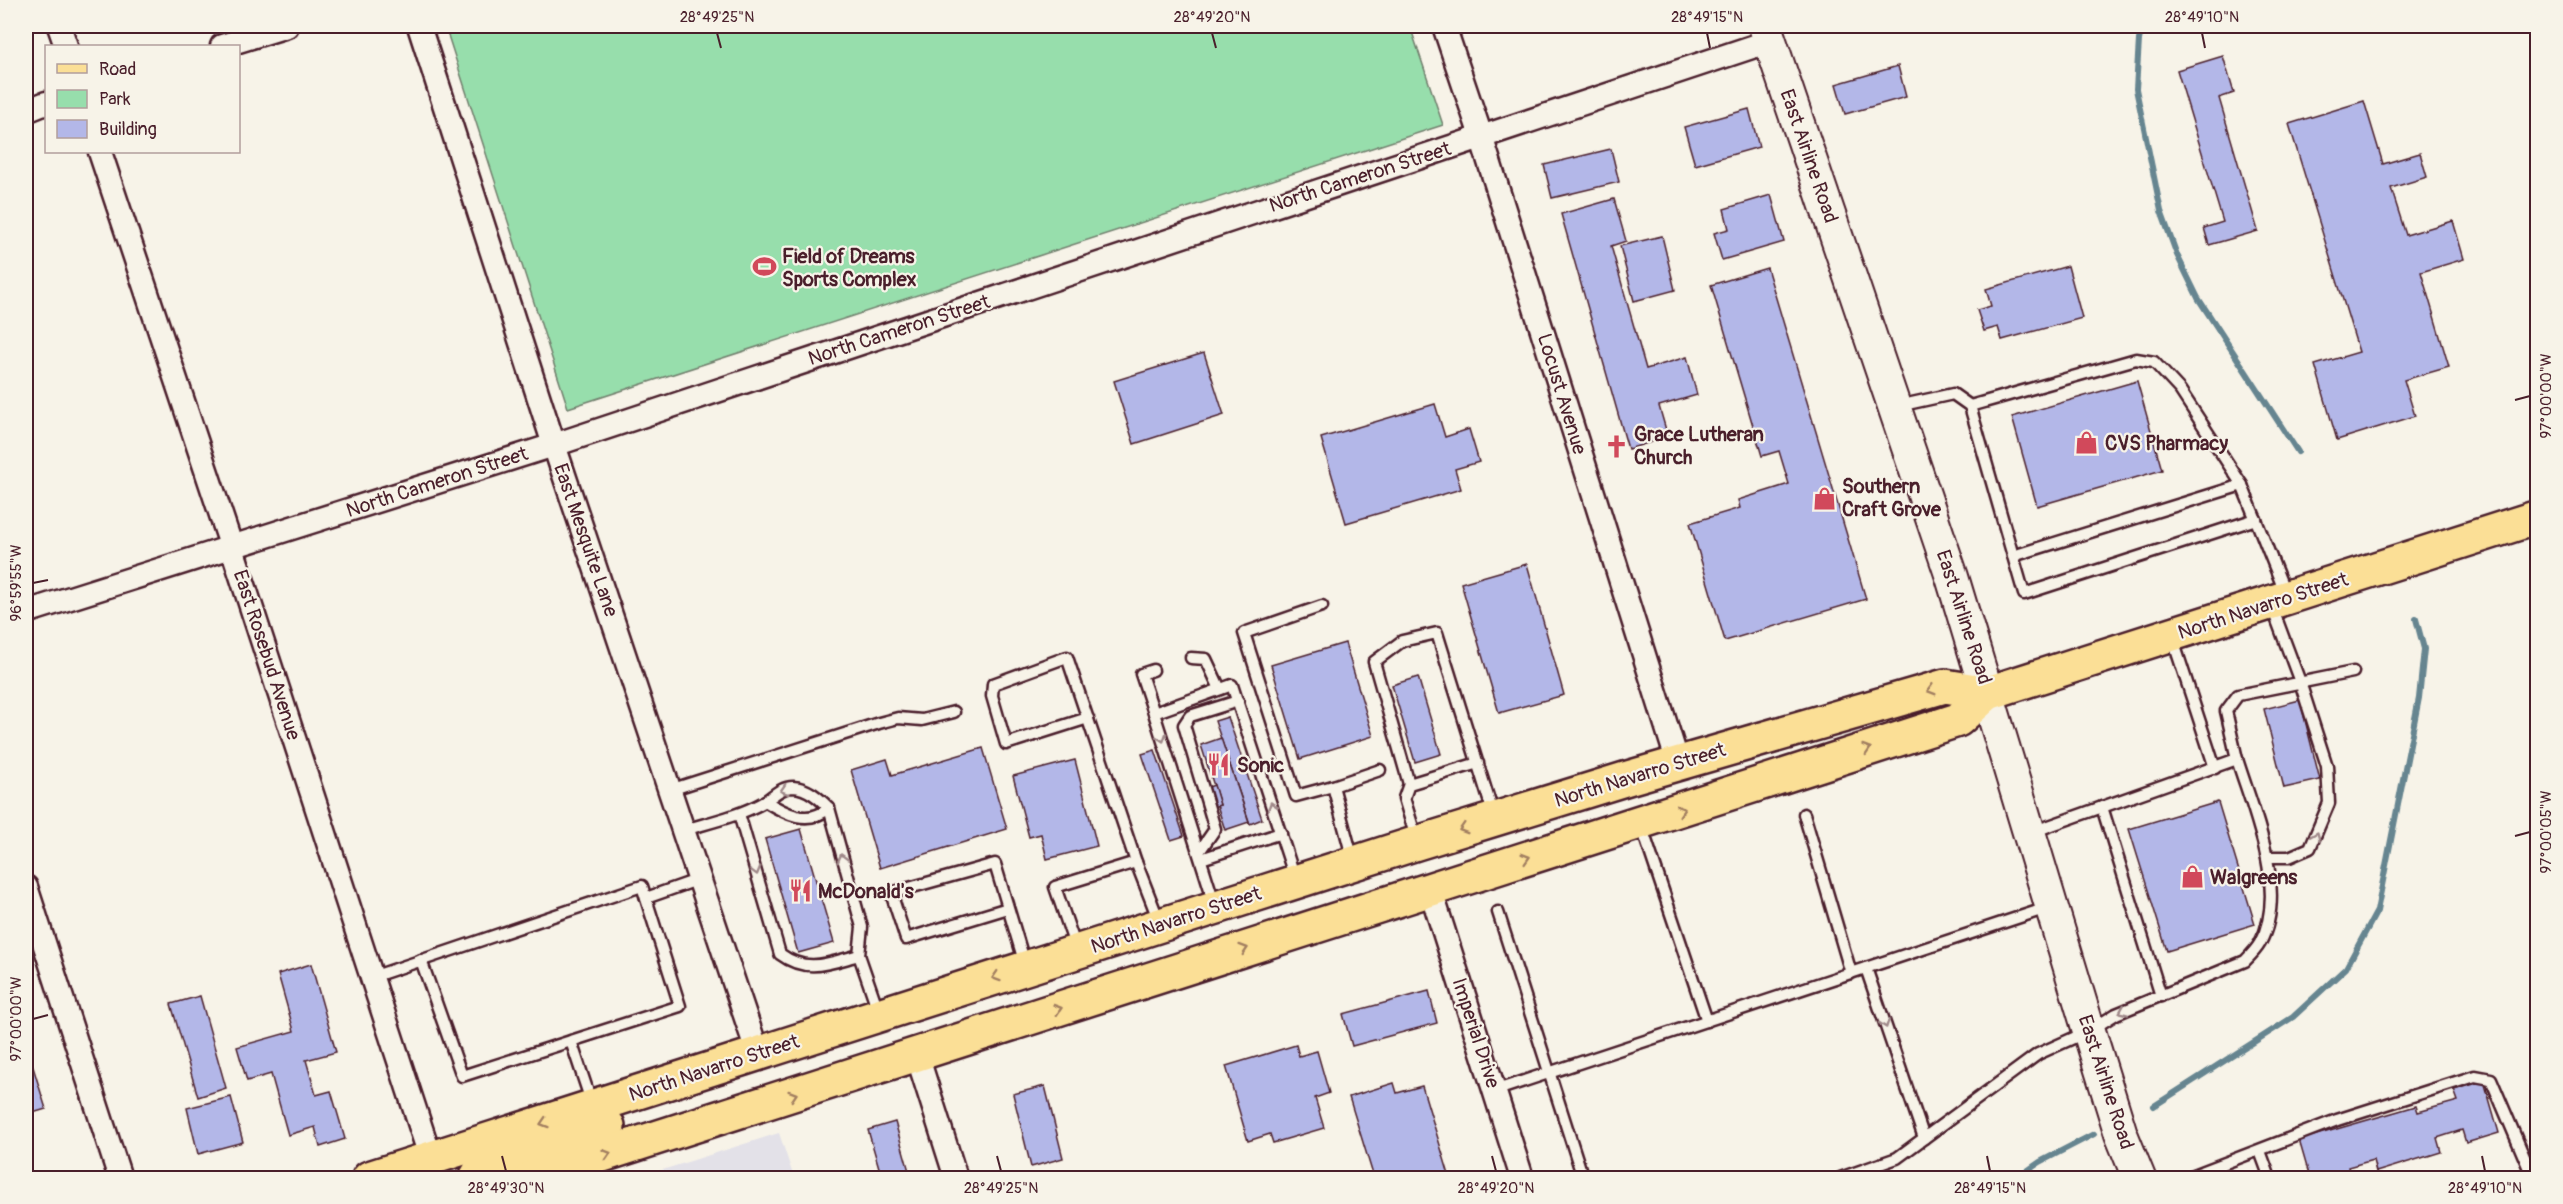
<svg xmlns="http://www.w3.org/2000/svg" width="2563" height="1204" font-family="Pangolin,sans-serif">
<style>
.built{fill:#e3e1e8}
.green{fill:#97deac;stroke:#707e6c;stroke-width:1.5}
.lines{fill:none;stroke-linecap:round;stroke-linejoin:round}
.stream{stroke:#668590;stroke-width:6}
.building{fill:#b3b7e8;stroke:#4a1f2b;stroke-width:1.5}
.service-casing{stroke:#4a1f2b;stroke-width:15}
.minor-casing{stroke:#4a1f2b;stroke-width:27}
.secondary-casing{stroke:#4a1f2b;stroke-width:36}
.primary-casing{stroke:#4a1f2b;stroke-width:38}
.service{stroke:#f7f3e8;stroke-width:10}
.minor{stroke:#f7f3e8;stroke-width:22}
.secondary{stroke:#f7f3e8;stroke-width:32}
.primary{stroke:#fbdf96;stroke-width:33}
.oneway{stroke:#a27f60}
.oneway2{stroke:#a0898a}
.ticks{fill:none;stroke:#4a1f2b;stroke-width:2}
.labels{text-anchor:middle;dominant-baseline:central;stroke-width:4.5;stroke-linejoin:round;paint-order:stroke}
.street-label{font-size:20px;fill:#4a1f2b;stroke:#f7f3e8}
.poi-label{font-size:20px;font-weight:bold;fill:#4a1f2b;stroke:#f7f3e8;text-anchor:start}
.neatline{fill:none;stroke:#4a1f2b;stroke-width:2}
.ticks-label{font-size:15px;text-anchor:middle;fill:#4a1f2b}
</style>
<rect width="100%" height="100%" fill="#f7f3e8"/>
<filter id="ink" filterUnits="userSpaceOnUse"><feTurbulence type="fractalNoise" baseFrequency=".0167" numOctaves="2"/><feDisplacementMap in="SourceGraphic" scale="12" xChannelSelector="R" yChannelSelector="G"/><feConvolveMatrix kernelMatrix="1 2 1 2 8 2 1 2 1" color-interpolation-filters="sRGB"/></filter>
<g filter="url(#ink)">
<polygon class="built" points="779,1133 794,1178 637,1178"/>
<polygon class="green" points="445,26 1410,26 1443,125 568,408"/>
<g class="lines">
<g class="stream">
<polyline points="2142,26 2139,40 2136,89 2161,211 2177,255 2198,298 2298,452"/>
<polyline points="2154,1106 2293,1017 2346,968 2377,911 2419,698 2424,649 2416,619"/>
<polyline points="2017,1178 2040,1162 2094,1134"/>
</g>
</g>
<g class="building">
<polygon points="2223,56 2234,93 2219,98 2258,231 2209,245 2204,228 2223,222 2177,70"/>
<polygon points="1898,66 1906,97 1845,114 1836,84"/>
<polygon points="2364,101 2383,164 2420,153 2427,177 2391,188 2406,235 2453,221 2464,259 2421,272 2449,367 2404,380 2415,416 2337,440 2315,365 2359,352 2289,124"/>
<polygon points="1749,109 1759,147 1695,165 1684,127"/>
<polygon points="1611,149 1619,182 1552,198 1544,165"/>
<polygon points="1771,195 1784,242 1722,260 1714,233 1729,229 1724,209"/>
<polygon points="1614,199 1626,241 1611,246 1646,369 1687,357 1697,395 1659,406 1668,437 1628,449 1561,214"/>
<polygon points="1662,236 1675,290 1634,301 1620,246"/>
<polygon points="2068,266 2082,318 2002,340 1998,327 1984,331 1977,310 1991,306 1986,289"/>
<polygon points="1767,268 1866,599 1725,641 1690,523 1740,508 1738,500 1789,484 1779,451 1762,456 1711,285"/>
<polygon points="1204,353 1224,415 1134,444 1114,381"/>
<polygon points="2137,381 2162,470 2037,506 2012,417"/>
<polygon points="1435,404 1445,437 1469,429 1479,462 1455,469 1461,489 1346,523 1321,438"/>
<polygon points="1527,564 1564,695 1499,713 1461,583"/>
<polygon points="1345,643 1373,736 1300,759 1271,665"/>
<polygon points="1418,677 1441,754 1415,762 1392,685"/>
<polygon points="2300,700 2320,780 2284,788 2264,709"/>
<polygon points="1228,717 1262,819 1250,824 1215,721"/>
<polygon points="1221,738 1249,822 1225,830 1217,805 1220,805 1201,745"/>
<polygon points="983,748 1007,829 880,868 851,770 887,759 892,775"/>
<polygon points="1155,750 1184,836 1171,840 1142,754"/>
<polygon points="1075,760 1097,846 1047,859 1041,834 1029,837 1013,776"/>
<polygon points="1214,785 1220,805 1212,807 1206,788"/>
<polygon points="2218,802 2255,924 2167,951 2129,829"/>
<polygon points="801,829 834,943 798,953 765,839"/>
<polygon points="311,964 336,1052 306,1060 316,1095 331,1091 345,1139 320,1147 315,1127 288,1135 271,1074 247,1081 237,1047 294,1031 278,974"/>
<polygon points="1429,991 1437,1023 1352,1046 1343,1014"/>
<polygon points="200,996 226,1088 198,1097 171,1004"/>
<polygon points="1296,1045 1299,1056 1317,1051 1329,1093 1315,1098 1324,1128 1273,1143 1270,1134 1248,1141 1226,1066"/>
<polygon points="29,1054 46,1109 26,1115 26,1055"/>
<polygon points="2484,1081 2499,1133 2466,1143 2462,1130 2437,1138 2441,1152 2376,1172 2373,1160 2348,1167 2351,1178 2310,1178 2299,1140 2416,1106 2418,1112 2458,1101 2454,1090"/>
<polygon points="1394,1083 1397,1093 1422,1086 1450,1178 1374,1178 1349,1097"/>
<polygon points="1045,1086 1063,1158 1031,1167 1013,1094"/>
<polygon points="231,1097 243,1142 198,1154 187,1108"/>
<polygon points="895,1122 911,1178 882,1178 868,1130"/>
</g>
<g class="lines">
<defs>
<g id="service">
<polyline points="1898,406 1953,394 1970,406 2013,556 2242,485 2286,595"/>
<polyline points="1970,406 2136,359 2154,362 2180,390 2242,485"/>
<polyline points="2013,556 2024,594 2256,519"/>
<polyline points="1322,606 1244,633 1296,796 1333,786"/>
<polyline points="2172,637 2215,768"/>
<polyline points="1191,658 1206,659 1220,689"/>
<polyline points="1153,670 1141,674 1154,713"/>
<polyline points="1088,718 1006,744 992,696 993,684 1067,657 1136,862"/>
<polyline points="1478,763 1409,784 1374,662 1402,641 1437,633 1494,816"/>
<polyline points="1409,784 1404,798 1417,841"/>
<polyline points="670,790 879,723 898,718 922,720 954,712"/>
<path d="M765,801C786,814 808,826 829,808"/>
<polyline points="2102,807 2161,996"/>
<path d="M739,814L780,954C807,974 829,963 859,955"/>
<polyline points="1804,814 1851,973"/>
<polyline points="1641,825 1707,1021"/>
<path d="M684,830C711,822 739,816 764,802C773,796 781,787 793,787C808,788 819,798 829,808L862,927L859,955L878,1010"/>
<polyline points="2032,832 2237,759 2226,711 2238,695 2353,672"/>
<polyline points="1199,852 1215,829 1184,725 1190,716 1238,701"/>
<polyline points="2267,857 2289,857 2310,848 2329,803 2327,766 2300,682 2272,607"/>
<polyline points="1201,859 1281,833"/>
<polyline points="1353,860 1333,786 1380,770"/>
<polyline points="646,898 700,879"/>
<polyline points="1215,905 1154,713 1232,685 1295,878"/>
<polyline points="1008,908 906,939 891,893 995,864 1025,964"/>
<polyline points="1498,912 1583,1178"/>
<polyline points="1076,948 1055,887 1136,862 1159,921"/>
<polyline points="421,960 462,1076 571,1041"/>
<polyline points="1866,968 1924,1138"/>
<polyline points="372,977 642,886 680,1006 571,1041 592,1104"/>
<polyline points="1494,1091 2050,907"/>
<polyline points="2260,1151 2270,1178"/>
<path d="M1840,1178L1897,1158L2038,1054L2089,1031L2116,1014L2245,961C2250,956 2256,950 2260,943C2289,891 2253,811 2237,759"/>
<polyline points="2186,1178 2337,1120 2475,1076 2491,1079 2533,1178"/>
</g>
<g id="minor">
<polyline points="59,26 66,46"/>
<polyline points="419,26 554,445 758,1054"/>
<polyline points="1444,26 1481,136 1678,763"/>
<polyline points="222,46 287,26"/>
<polyline points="26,111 46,103"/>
<polyline points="100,152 232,548 431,1159"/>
<polyline points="26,612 554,445 1770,41"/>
<polyline points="26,887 120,1178"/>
<polyline points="1430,888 1522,1178"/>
<polyline points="917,1055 956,1178"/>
</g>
<polyline id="secondary" points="1765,26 1952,577 2089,1031 2121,1134 2139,1178"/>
<g id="primary">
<polyline points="369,1178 1417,843 1628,778 1945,686 1988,693"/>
<polyline points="476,1178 479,1173 491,1165 608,1126"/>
<polyline points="531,1178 1958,720 1988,693 2538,517"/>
</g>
</defs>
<use href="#service" class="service-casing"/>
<use href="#minor" class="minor-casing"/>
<use href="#secondary" class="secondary-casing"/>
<use href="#primary" class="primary-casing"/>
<use href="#service" class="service"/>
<use href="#minor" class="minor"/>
<use href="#secondary" class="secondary"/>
<use href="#primary" class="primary"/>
</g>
<defs><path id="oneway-chevron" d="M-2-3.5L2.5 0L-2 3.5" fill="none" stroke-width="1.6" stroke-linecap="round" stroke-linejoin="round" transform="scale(1.5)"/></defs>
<g class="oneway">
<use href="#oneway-chevron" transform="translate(1931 690) rotate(164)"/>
<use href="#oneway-chevron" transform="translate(1867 749) rotate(-18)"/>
<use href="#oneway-chevron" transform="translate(1681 810) rotate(-17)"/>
<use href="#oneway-chevron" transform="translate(1463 829) rotate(163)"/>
<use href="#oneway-chevron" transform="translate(1526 858) rotate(-17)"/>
<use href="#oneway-chevron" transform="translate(1244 949) rotate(-18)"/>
<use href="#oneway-chevron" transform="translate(996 977) rotate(162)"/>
<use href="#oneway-chevron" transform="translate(1058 1009) rotate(-18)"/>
<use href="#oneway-chevron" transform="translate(793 1095) rotate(-18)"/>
<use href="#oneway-chevron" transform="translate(544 1123) rotate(162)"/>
<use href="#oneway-chevron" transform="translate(607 1154) rotate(-18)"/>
</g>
<g class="oneway2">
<use href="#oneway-chevron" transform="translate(1162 738) rotate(72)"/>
<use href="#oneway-chevron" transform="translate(784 790) rotate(163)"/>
<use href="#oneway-chevron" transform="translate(1272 806) rotate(-108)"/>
<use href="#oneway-chevron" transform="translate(2316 836) rotate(-67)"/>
<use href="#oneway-chevron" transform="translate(842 858) rotate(-105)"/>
<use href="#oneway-chevron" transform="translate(756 871) rotate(74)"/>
<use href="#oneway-chevron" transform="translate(2123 1011) rotate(157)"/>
<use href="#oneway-chevron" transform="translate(1885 1024) rotate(71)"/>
</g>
</g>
<path class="ticks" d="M717,33L721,48M1212,33L1216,48M1707,33L1710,48M2202,33L2205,48M2515,400L2530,396M33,583L48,580M2515,836L2530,832M33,1019L48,1015M502,1156L506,1171M997,1156L1001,1171M1492,1156L1496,1171M1987,1156L1990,1171M2482,1156L2485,1171"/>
<defs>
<symbol id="stadium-bare" viewBox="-9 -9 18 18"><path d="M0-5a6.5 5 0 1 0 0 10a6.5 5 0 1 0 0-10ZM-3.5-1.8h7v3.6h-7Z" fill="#d1495b" stroke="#f7f3e8" stroke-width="2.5" paint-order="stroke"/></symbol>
<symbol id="shop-bare" viewBox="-9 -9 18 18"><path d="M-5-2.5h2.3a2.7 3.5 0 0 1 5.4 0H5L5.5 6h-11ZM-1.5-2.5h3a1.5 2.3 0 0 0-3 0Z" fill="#d1495b" stroke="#f7f3e8" stroke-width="2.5" paint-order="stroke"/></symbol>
<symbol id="church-bare" viewBox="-9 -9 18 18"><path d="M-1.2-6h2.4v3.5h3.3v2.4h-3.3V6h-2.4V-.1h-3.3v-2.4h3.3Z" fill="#d1495b" stroke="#f7f3e8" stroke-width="2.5" paint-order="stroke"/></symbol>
<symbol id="restaurant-bare" viewBox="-9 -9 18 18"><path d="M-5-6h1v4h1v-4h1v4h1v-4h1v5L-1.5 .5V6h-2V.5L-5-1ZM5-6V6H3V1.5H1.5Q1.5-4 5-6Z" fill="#d1495b" stroke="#f7f3e8" stroke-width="2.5" paint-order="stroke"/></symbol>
</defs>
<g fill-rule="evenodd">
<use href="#stadium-bare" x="748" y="250" width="33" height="33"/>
<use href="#shop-bare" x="2070" y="426" width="33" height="33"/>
<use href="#church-bare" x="1600" y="430" width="33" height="33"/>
<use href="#shop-bare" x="1808" y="482" width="33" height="33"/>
<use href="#restaurant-bare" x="1202" y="748" width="33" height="33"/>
<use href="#shop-bare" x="2176" y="860" width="33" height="33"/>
<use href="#restaurant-bare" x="784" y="874" width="33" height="33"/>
</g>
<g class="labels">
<g class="street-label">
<text transform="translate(1809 156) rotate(71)">East Airline Road</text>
<text transform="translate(1360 177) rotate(-18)">North Cameron Street</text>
<text transform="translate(899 330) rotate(-18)">North Cameron Street</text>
<text transform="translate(1562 394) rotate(73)">Locust Avenue</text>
<text transform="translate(437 482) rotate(-18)">North Cameron Street</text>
<text transform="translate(586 540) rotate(71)">East Mesquite Lane</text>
<text transform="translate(2263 606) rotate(-18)">North Navarro Street</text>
<text transform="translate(1964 617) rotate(72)">East Airline Road</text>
<text transform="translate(267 655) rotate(72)">East Rosebud Avenue</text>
<text transform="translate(1640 775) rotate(-17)">North Navarro Street</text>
<text transform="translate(1176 920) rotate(-18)">North Navarro Street</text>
<text transform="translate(1476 1033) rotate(72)">Imperial Drive</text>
<text transform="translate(714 1068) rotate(-18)">North Navarro Street</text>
<text transform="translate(2106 1082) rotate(72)">East Airline Road</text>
</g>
<g class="poi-label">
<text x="782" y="256">Field of Dreams<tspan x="782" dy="23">Sports Complex</tspan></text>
<text x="1634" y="434">Grace Lutheran<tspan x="1634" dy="23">Church</tspan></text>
<text x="2105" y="443">CVS Pharmacy</text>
<text x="1842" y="486">Southern<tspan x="1842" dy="23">Craft Grove</tspan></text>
<text x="1237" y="765">Sonic</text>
<text x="2210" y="877">Walgreens</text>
<text x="818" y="891">McDonald's</text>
</g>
</g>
<rect width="2563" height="1204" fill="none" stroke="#f7f3e8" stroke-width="66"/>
<rect x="45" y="45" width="195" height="108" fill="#f7f3e8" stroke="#b29e9c" stroke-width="1.5"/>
<rect x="57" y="64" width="30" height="9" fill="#fbdf96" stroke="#b29e9c" stroke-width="1.5"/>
<text x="99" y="75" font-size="18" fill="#4a1f2b">Road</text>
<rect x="57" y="90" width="30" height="18" fill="#97deac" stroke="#b29e9c" stroke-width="1.5"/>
<text x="99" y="105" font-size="18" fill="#4a1f2b">Park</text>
<rect x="57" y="120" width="30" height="18" fill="#b3b7e8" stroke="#b29e9c" stroke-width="1.5"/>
<text x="99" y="135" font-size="18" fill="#4a1f2b">Building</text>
<rect x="33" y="33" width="2497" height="1138" class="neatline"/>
<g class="ticks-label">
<text x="717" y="22">28°49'25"N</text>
<text x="1212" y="22">28°49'20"N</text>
<text x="1707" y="22">28°49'15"N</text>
<text x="2202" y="22">28°49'10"N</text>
<text transform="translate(2546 396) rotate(-90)" y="5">97°00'00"W</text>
<text transform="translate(16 583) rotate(-90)" y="5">96°59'55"W</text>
<text transform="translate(2546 832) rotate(-90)" y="5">97°00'05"W</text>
<text transform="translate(16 1019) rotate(-90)" y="5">97°00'00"W</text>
<text x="506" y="1193">28°49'30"N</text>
<text x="1001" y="1193">28°49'25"N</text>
<text x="1496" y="1193">28°49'20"N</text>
<text x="1990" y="1193">28°49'15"N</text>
<text x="2485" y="1193">28°49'10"N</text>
</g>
</svg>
